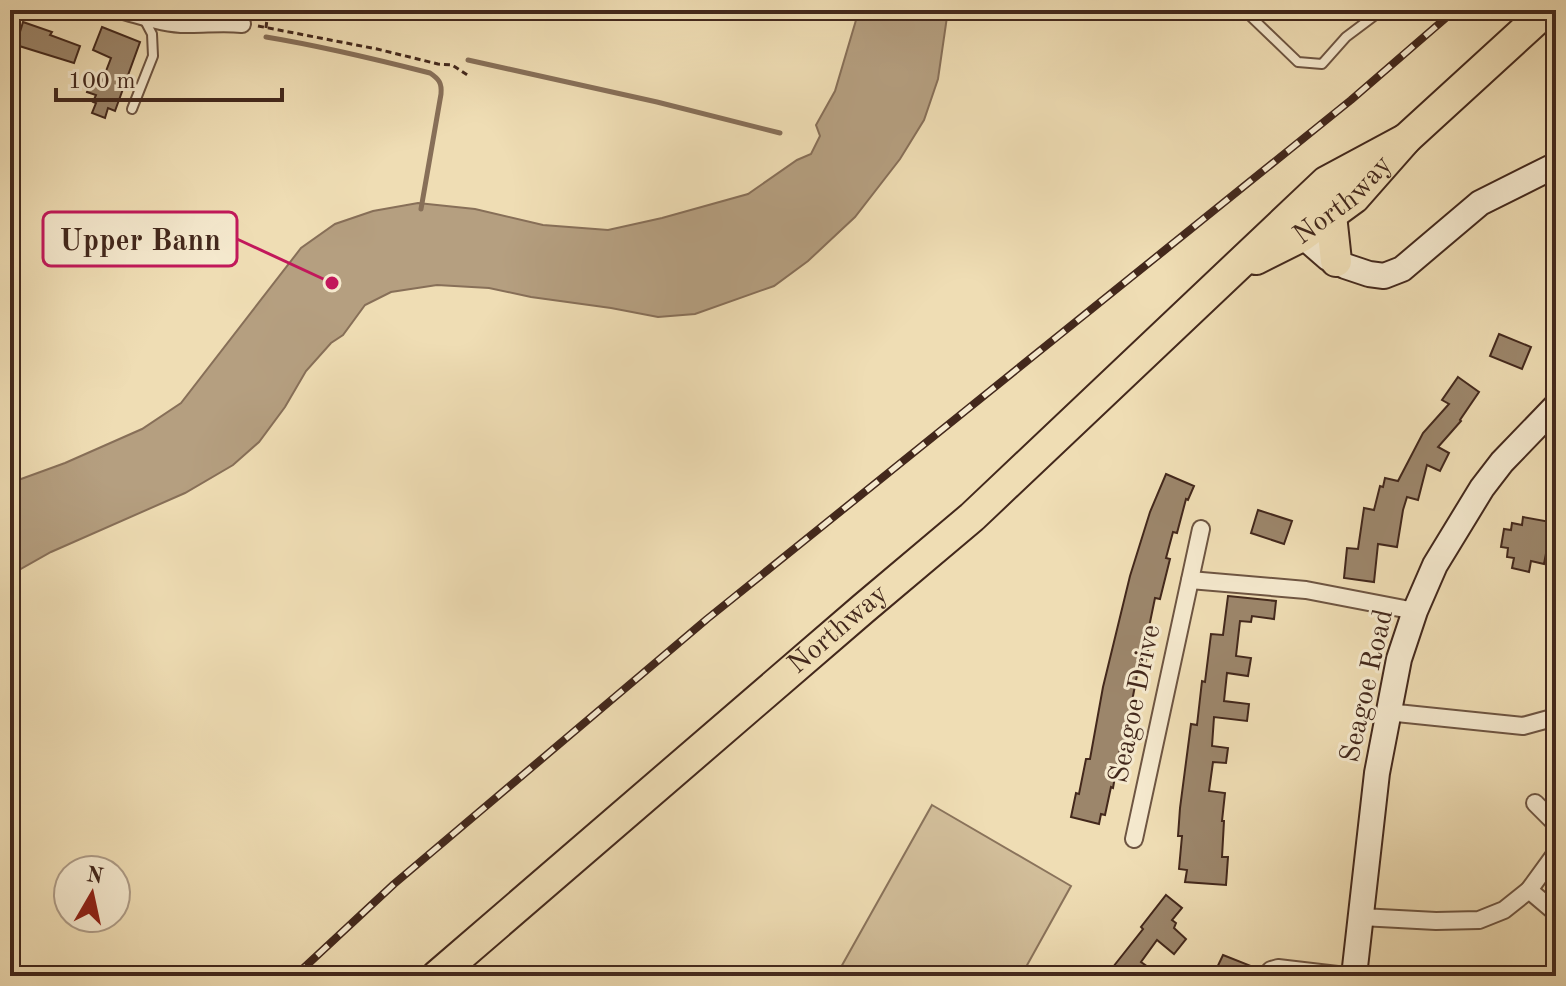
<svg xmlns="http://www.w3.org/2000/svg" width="1566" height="986" font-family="'Old Standard TT',serif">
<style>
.green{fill:#d2be9a;stroke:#8a735b;stroke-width:2}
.water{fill:#b59f80;stroke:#876f58;stroke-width:2}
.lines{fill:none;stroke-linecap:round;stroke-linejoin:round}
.stream{stroke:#876f58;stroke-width:5}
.building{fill:#9c866b;stroke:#43281c;stroke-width:2}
.lane-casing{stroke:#6e5542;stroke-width:12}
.street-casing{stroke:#6e5542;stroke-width:20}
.secondary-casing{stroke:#43281c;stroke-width:28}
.highway-casing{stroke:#43281c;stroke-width:34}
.path{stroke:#43281c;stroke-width:3;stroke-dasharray:6 4;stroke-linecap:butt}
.lane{stroke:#f5e9ce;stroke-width:8}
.street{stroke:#f5e9ce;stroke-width:16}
.secondary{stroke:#f5e9ce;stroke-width:24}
.highway{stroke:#efddb4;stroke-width:30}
.rail-casing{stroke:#43281c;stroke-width:8}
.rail{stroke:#f5e9ce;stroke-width:5;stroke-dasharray:15;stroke-linecap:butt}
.labels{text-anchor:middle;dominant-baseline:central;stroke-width:6;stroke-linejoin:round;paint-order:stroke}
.street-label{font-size:28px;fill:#43281c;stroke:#f5e9ce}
.leader{fill:none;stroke:#c2185b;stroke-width:3}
.callout-dot{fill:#c2185b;stroke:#f5e9ce;stroke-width:3}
.callout{fill:#f5e9ce;stroke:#c2185b;stroke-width:3}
.callout-label{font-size:30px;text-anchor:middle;font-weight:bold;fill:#43281c}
</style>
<rect width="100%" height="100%" fill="#efddb4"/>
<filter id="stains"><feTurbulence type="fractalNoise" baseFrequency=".0025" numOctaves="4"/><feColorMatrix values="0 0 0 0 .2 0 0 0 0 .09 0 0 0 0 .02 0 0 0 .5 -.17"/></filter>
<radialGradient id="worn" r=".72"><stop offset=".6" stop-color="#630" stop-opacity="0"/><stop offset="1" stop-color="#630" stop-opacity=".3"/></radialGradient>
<polygon class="green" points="932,805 1071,886 1021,976 836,976"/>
<polygon class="water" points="859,10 948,10 938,79 924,120 900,159 855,217 808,261 774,286 695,314 658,317 611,308 531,297 489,288 437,285 391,292 365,305 343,335 331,343 306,371 285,407 259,442 233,465 185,493 51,552 10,575 10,483 65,463 142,429 181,403 301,248 335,224 373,211 418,203 475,209 543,225 608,230 662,218 748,194 797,160 811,154 820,136 816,125 835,91"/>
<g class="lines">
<g class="stream">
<path d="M266,37C321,46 375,59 430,73C439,79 442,83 441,94L421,209"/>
<polyline points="468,60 657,102 780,133"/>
</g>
</g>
<g class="building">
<polygon points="23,22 52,32 50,35 80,46 74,63 16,45"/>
<polygon points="102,27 140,42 115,111 108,108 105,118 92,113 96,103 93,102 96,95 87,92 91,80 101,84 111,58 93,50"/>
<polygon points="1499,334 1531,347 1522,369 1490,356"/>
<polygon points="1458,377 1479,392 1460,420 1461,421 1438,447 1449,453 1440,471 1427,465 1418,500 1407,497 1403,510 1397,547 1378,544 1374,582 1344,578 1347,548 1358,549 1364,508 1374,510 1380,486 1383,487 1385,478 1398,481 1423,433 1449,404 1442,400"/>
<polygon points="1166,474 1194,486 1188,500 1186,499 1177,533 1173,532 1166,558 1170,559 1160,599 1155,598 1149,627 1152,628 1147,656 1143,672 1138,670 1124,743 1121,743 1113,788 1111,787 1105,815 1101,814 1099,824 1071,817 1076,793 1079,794 1086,759 1090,759 1103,687 1130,576 1150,512"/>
<polygon points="1258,510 1292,521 1284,544 1251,533"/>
<polygon points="1523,517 1556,523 1556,545 1548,543 1544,564 1531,561 1529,572 1512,568 1514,558 1507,557 1508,548 1501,547 1504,529 1511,530 1512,523 1522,525"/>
<polygon points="1228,596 1276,601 1274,619 1252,616 1251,622 1240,621 1236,656 1251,658 1248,676 1227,673 1224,701 1249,704 1247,721 1214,717 1212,746 1228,748 1226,763 1213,762 1209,791 1225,793 1222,821 1224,821 1222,857 1228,857 1226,885 1185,882 1187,870 1179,869 1182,836 1178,836 1180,808 1191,724 1197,725 1202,681 1205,682 1211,634 1223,635"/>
<polygon points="1166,895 1182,908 1172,920 1176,923 1174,928 1186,939 1174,954 1157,940 1141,962 1148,967 1141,976 1124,976 1113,967 1143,929 1141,927"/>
<polygon points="1223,955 1251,966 1248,976 1213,976"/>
</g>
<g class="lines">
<defs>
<g id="lane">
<polyline points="1244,10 1298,62 1322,64 1346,37 1382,10"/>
<polyline points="132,109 153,56 152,34 143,17"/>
<polyline points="245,976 246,975"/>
</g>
<g id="street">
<path d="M120,10C143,16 166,25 190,24C208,24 224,22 242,24"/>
<polyline points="1190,580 1306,590 1415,611"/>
<polyline points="1387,712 1523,726 1556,717"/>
<polyline points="1535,803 1556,824"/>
<polyline points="1134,839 1201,529"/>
<polyline points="1529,890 1556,913"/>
<polyline points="1361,917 1436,921 1479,920 1504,910 1529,890 1556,853"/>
<polyline points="1265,976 1271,970 1278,968 1346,976"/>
</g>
<g id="secondary">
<polyline points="1289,224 1328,258 1345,266 1369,274 1384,276 1402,269 1480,203 1550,168 1556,167"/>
<polyline points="1354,976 1377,773 1399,659 1415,611 1435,565 1482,488 1502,462 1556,406"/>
</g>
<g id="highway">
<polyline points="1331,215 1336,261"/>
<path id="s1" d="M1256,259L1302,236L1354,198L1406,139L1547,10"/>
<path id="s2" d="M437,976L864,608L972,517L1326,182L1406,139"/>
</g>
</defs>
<use href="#lane" class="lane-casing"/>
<use href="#street" class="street-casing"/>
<use href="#secondary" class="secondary-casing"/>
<use href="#highway" class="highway-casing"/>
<g class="path">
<polyline points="258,26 377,49 438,64 452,65 469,76"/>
<polyline points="266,28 268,10"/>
</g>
<use href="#lane" class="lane"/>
<use href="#street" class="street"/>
<use href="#secondary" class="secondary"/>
<use href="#highway" class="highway"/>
<defs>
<polyline id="rail" points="295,976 394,884 707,619 1351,100 1455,10"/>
</defs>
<use href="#rail" class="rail-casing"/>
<use href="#rail" class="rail"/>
</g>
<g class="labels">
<g class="street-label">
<text stroke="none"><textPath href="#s1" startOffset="106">Northway</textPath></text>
<text stroke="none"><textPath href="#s2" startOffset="530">Northway</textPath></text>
<text transform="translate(1368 686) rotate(-77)">Seagoe Road</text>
<text transform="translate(1136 704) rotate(-78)">Seagoe Drive</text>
</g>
</g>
<path class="leader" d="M332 283L237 239"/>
<circle class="callout-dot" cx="332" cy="283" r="8"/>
<rect class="callout" x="43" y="212" width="194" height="54" rx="8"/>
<g class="callout-label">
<text x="140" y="250">Upper Bann</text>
</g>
<rect width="1566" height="986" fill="none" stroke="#efddb4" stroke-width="40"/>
<rect x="12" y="12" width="1542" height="962" fill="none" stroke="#43281c" stroke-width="4"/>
<rect x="20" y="20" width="1526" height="946" fill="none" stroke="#43281c" stroke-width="2"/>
<g transform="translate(92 894) rotate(9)"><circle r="38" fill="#f5e9ce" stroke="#ae9c87" stroke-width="2"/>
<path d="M0-6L14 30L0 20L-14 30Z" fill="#8f2418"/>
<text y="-12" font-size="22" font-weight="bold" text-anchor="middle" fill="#43281c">N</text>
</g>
<path d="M56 88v12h226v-12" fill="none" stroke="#43281c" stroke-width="4"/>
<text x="68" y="88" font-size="24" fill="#43281c" stroke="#f5e9ce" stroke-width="6" paint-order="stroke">100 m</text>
<rect width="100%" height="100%" filter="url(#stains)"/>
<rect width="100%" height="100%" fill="url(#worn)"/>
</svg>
